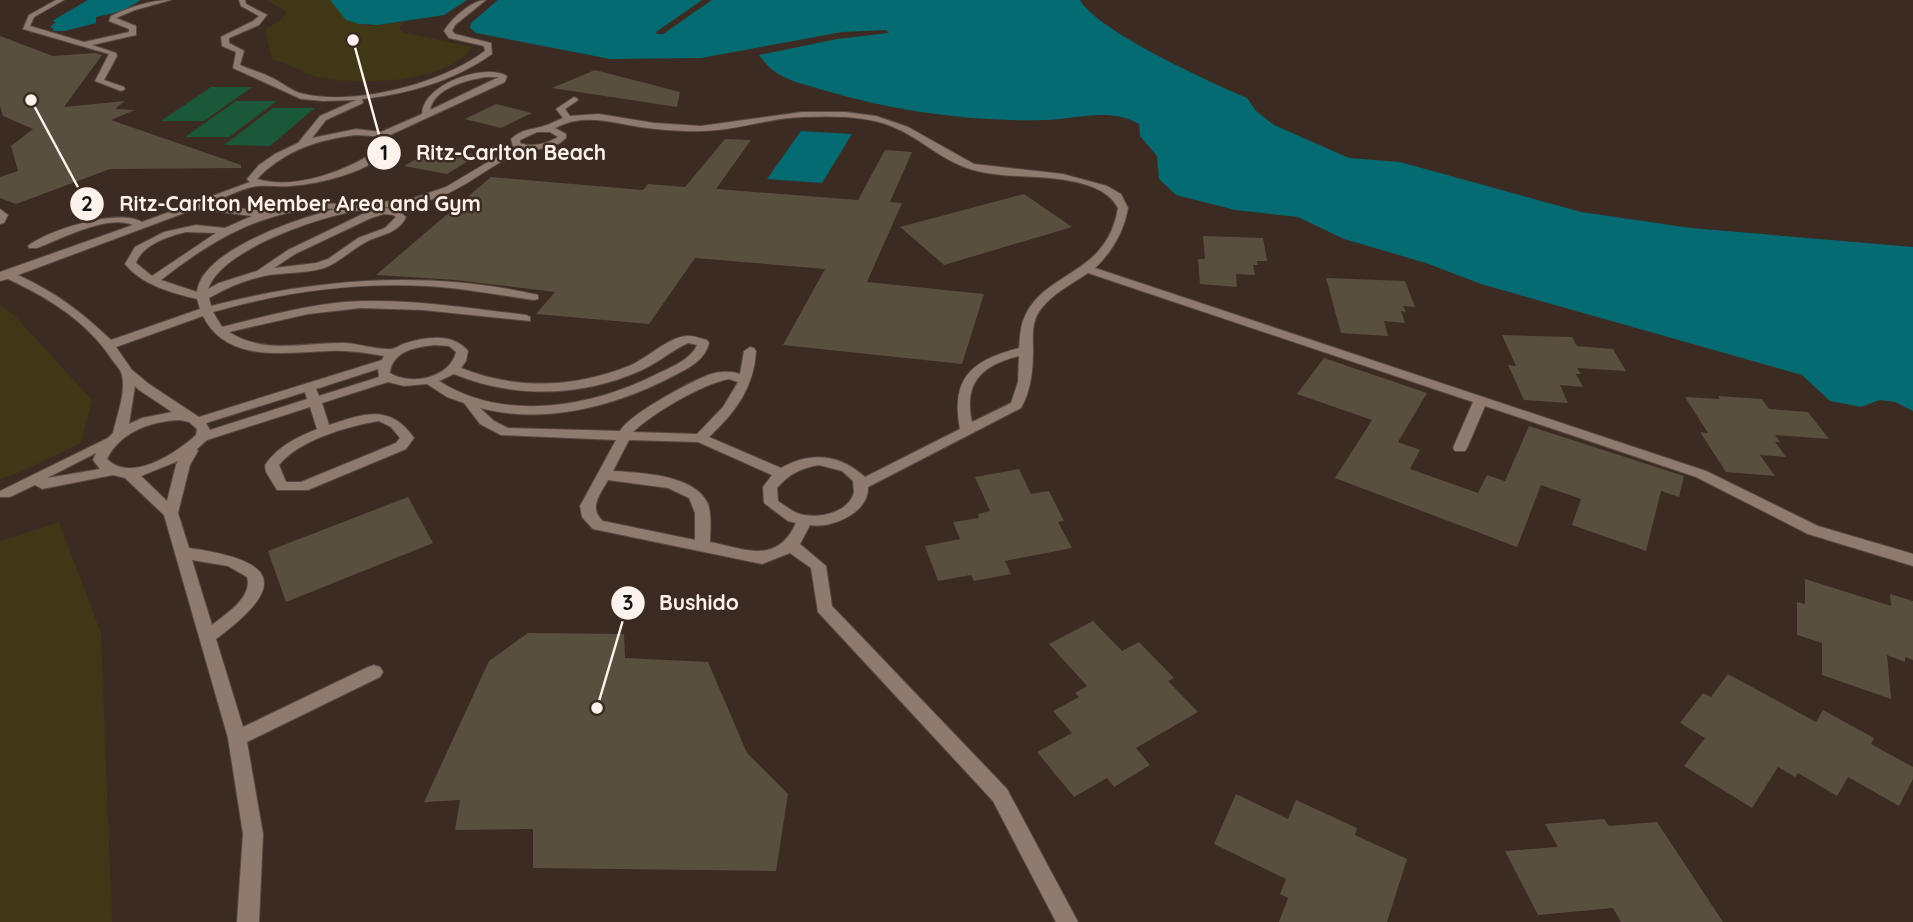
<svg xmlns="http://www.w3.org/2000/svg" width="1913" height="922" font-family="Quicksand,sans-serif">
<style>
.green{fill:#1b5739}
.sand{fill:#3f3716}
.water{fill:#056b73}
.building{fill:#594f3e}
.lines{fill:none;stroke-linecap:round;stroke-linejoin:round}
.service-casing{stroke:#574941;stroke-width:2}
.service{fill:#8e7a6f;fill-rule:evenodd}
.leader{fill:none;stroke:#fdf2ec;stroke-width:2.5}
.callout-dot{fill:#fdf2ec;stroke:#3c2b22;stroke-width:2.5}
.mark-label{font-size:21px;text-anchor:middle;font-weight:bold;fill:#111}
.callout-label{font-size:21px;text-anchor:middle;font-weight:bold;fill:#fdf2ec;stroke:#3c2b22;stroke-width:5;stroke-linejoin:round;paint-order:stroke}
</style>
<rect width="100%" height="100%" fill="#3c2b22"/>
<g class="green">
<polygon points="211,87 252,87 204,121 161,121"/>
<polygon points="236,101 277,101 229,137 185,137"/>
<polygon points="273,108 315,108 270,146 224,145"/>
</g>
<g class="sand">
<path d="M267,0H330C355,33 366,26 405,22L399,28L402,32L472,47C449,84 355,86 317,77C299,72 292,63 272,60L265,29L281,20L286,12Z"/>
<polygon points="0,304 14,315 92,400 81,443 16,474 0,479"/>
<polygon points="59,522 101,633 112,922 0,922 0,541"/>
</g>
<g class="water">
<polygon points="88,0 141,0 123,11 96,17 96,23 65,31 52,31 54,29 50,27 56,22 52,21"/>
<polygon points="330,0 467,0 444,15 378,25 359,24 346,20"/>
<path d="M498,0H702L656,32L657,34H663L712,0H1080C1097,31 1212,83 1247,98L1256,111L1274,125L1349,158L1400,162L1581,212L1691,228L1913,247V411L1895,402L1880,400L1861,407L1830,401L1802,375L1481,284L1426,263L1344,239L1298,217L1235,210L1176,195L1159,179L1157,156L1140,136L1139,124C1112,107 1075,119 1045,120C970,122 894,111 823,90C807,85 787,81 774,71C768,67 763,60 759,55L837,39L889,33L886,30L842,32L701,58L610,59L476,33L470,28L471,23Z"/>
<polygon points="801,131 852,134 822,183 767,179"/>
</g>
<g class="building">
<polygon points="0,36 53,56 95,53 102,55 64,107 125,101 115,109 135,110 111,120 241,165 241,168 110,169 16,204 0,198 0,177 18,171 11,146 33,129 3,116 0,106"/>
<polygon points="595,70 680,92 677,107 552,88"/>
<polygon points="496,104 532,113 501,128 465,119"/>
<polygon points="725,139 751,140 716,189 858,200 885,150 912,152 890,202 902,203 867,282 984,294 962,364 783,345 825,269 695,258 649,324 536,314 555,292 456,280 376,275 491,177 643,190 648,184 685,187"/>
<polygon points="436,148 478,155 447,174 404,166"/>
<polygon points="1024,194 1072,227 944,265 900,227"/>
<polygon points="1203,236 1263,238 1267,261 1257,261 1258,265 1253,265 1255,275 1236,274 1237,287 1200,284 1198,259 1205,259"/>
<polygon points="1326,278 1405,281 1415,307 1403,306 1406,312 1401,311 1405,323 1384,321 1388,336 1341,333"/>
<polygon points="1502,335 1572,337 1577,346 1613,349 1626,371 1577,368 1581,374 1576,374 1583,387 1560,385 1568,403 1524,400 1508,365 1516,366"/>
<polygon points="1324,358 1427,393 1398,442 1420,450 1410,469 1478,493 1487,475 1505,481 1529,426 1684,476 1679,497 1661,491 1646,551 1572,525 1581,499 1541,485 1517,547 1335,478 1372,420 1297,394"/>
<polygon points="1718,396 1762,399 1769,409 1808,412 1829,439 1775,435 1780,442 1775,442 1786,457 1760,455 1775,476 1726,472 1700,432 1708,433 1685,397 1720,399"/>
<polygon points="1019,469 1031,494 1049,491 1064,521 1058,522 1072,548 1005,561 1011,574 974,581 971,575 938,581 925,546 960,539 953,522 979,518 978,514 990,511 975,477"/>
<polygon points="408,497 433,543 286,602 268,551"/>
<polygon points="1805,579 1891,606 1890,594 1913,601 1913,660 1905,657 1905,662 1887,655 1891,699 1822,675 1822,643 1797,635 1797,602 1805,604"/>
<polygon points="1093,621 1122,651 1139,642 1174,678 1168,681 1198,712 1136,748 1150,765 1114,787 1107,778 1074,797 1037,752 1072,733 1053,711 1079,697 1075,693 1087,686 1049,644"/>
<polygon points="528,633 624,634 625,658 708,662 747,753 788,794 776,871 533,868 533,829 455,830 460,800 424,802 489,661"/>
<polygon points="1728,674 1816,722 1823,710 1874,738 1871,744 1913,767 1913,779 1899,806 1848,777 1837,796 1798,773 1795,777 1778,767 1752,808 1684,766 1705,738 1680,723 1703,693 1711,697"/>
<polygon points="1236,794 1288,819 1296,800 1357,828 1355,835 1407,859 1387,922 1279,922 1288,898 1280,894 1286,879 1214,844"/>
<polygon points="1604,819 1609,826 1657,822 1723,922 1621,922 1613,908 1538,915 1505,851 1558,847 1545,824"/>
</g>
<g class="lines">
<defs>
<g id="service">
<path d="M56,0H64L34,17L30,26L84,42L129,32V29L109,21L111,16C130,7 150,0 171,0L135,10L116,18L136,26V35L92,45L116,53L117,56L104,80L124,87L125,89L121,91L95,81L109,54L23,29L29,15Z"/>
<path d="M239,0H245L246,4L267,15L259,25L229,38V43L244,51L240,65C250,70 261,72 270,77C282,82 292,92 304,94C357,106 442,83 485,51L484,46L449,38L444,31C452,18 472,0 486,0L455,25L452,31L455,34L491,43L492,54C454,81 408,94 362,99L363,103L326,120L312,138L356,129L381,132L422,114C423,84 484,63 507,76L505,82L390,135L393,138C387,170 319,184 290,186C280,187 268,185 257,186C241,188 222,199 206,205L265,211L296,203L322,202L351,206L414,198L446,187L493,159L517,148L513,146L511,139C522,128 534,130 547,125C553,123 557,120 563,118L556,109L574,97L578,99L577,101L565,109L570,116L599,114L654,123L701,126L802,112H845L876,116L908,127L974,164L1063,174L1107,186L1121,194L1128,208C1124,231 1112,252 1095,268L1706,471L1818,526L1913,554V566L1808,534L1696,477L1485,406L1467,448L1465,451H1455L1453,448L1473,402L1088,273C1072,284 1053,293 1041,309C1031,321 1033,337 1033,350C1033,370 1031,391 1021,408L868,487C869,513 831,529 810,525L800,544L826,566L832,606L1007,789L1078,922H1056L993,801L818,612L811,568L790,553L762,564L593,529L582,517L580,506L616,440L501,435L480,424L464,403L447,397L427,384L404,386L388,382L322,403L329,425C363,414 390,403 414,438L406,449L308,490H277L266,472L265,465C278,446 296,438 317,429L310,407L207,440L197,449L198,451L190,465L178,513L189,548C274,560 292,583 216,639L243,727L368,667L374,665L380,667L383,672L380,677L247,742L263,834L259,922H237L243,834L228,738L164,515L125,478L113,475L42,489L35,485L10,497H0V491L108,438L113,433C117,415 126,393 122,375C121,370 116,365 113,361C88,322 49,298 8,279L0,281V272L133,225C107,214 62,239 37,248H29L28,246C48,230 118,208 142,222L250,182L247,179L259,165L275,154L298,143L320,116L356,100L324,101L301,99L233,68L236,52L222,46L221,37L253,21L259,16L241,6ZM486,77H499L430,110C434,88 467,80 486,77ZM802,117C834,116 872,115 902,131C924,142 943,160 967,168C995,178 1028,175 1058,179C1080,182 1107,187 1118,208C1107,276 1046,270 1025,316C1020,326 1020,338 1019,348C973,360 950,377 960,429L865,477C840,454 810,451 781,468L709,437C736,412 754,387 756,351L754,348L750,347L744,351L740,374C730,371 719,371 708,375C688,383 630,414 620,431L508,428L494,421L480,408C545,425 617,406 675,375C689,368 705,360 709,343L707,340C701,339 693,335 686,336C669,337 646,359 629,366C574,388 516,390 461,368L466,361L468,351C452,332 425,337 403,344C398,346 394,350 388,349C374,349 360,344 345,343C305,342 265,355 229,332L308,314L361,308L423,310L530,321V317L526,315C466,308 405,298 344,302C303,306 262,317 222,327L213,312C282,292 355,282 427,286C463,288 498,295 534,300L538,299V295C429,270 318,278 211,306L209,298C226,288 245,280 264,276C284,272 305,274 324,268C340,262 351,250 366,242C381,234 398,234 406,217L396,209L384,208L369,211L288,250L257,271L219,283L208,289C222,250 312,220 350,212C380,206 410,208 439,197C466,187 488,167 514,155C529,149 546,150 560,143L566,138V134L555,128C583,113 610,122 640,127C668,131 698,133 726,129C752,125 776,118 802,117ZM537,132H550L558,137C548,143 531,148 520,143V140ZM356,135L373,136L384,139L383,146C352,169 296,191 257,179C283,151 319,139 356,135ZM322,208L335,209C300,218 201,250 197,292L161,280C209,242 259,212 322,208ZM195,209L252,216L225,228L196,225L164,232L135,247L125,264C142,285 172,293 197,299L200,309L111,340C79,310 58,294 18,275ZM384,214L393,215L396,217L385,228L358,238L328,259L316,263L274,268L295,254L371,218ZM186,232L216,233L152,276L136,263C142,245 169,236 186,232ZM203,316C227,364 286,352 330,351C349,350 366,353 384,356L382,360L199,417L149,384L132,370L116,347ZM688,343L697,345C691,359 672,367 659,373C593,407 505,423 439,381L454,374C515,399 582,397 642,370C658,363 672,350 688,343ZM434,345L449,346L456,352C450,378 411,386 390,373C392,351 416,347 434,345ZM1019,356L1018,382L1011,403L972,422C963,383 982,365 1019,356ZM378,369L379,377L319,396L316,389ZM729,379L738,382L723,407L697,434L633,432C653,413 702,384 729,379ZM135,386L139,390L172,412L142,418L129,424ZM305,392L307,399L210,430L206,423ZM180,420L189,422L197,429L196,435C175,454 131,483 107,459C120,432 151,421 180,420ZM379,421L391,427L400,438L396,443L301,482H286L279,465C299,440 348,426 379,421ZM629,440L698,442L772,475L763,487L764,503L788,521L796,523C777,565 745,549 710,542C710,530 712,516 708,504C695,474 640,473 613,471ZM96,453L93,460L100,469L47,478ZM178,461L176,465L167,501L141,476ZM819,465L842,471L853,481C853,485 854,489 854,492C849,514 814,520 797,513C790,510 784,505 778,501L777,488C789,474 801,468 819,465ZM608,480L668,488L689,498L695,513V540L603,521C588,508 600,495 608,480ZM192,560L228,566L247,577C253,597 226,614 212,625Z"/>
<polygon points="0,209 8,215 4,223 0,224"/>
</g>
</defs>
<use href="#service" class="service-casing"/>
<use href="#service" class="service"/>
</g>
<path class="leader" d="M353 40L384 153M31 100L87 204M597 708L628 603"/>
<g class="callout-dot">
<circle cx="353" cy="40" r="7"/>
<circle cx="31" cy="100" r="7"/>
<circle cx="597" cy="708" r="7"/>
<circle cx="384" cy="153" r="18"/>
<circle cx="87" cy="204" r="18"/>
<circle cx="628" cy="603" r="18"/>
</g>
<g class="mark-label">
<text x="384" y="160">1</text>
<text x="87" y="211">2</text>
<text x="628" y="610">3</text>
</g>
<g class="callout-label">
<text x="511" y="160">Ritz-Carlton Beach</text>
<text x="300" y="211">Ritz-Carlton Member Area and Gym</text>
<text x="699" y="610">Bushido</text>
</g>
</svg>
